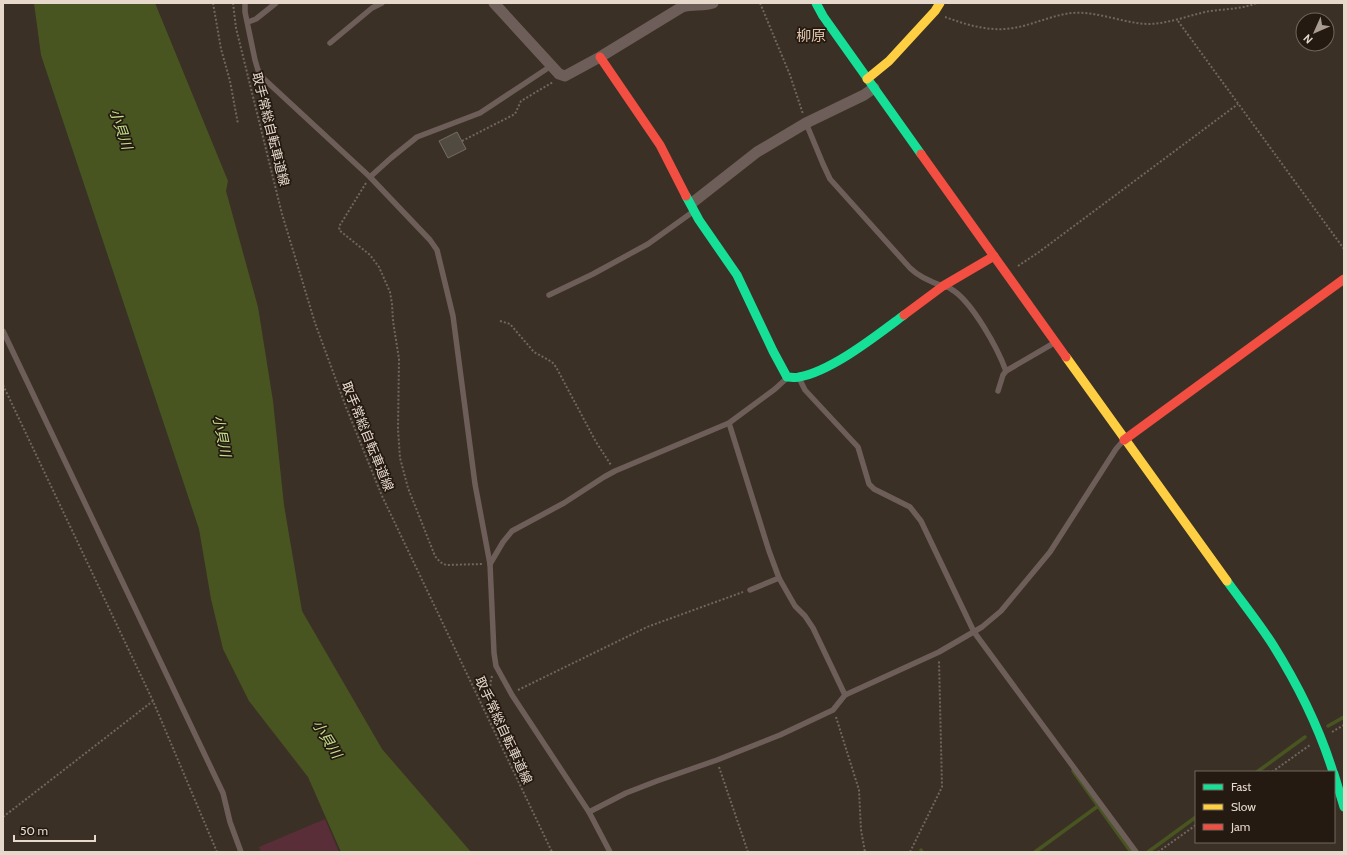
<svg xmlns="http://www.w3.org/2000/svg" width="1347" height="855" font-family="Cabin,'Noto Sans JP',sans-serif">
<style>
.green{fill:#592e38}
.water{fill:#485521}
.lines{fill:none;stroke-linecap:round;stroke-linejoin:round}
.stream{stroke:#485521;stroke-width:3.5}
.building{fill:#514a40;stroke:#746e62}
.path{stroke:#716660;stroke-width:2;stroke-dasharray:2 2;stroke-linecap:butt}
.lane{stroke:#6d5e59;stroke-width:5.5}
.street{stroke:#6d5e59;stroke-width:11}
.fast{stroke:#16e098;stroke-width:9}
.slow{stroke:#ffcf43;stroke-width:9}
.jam{stroke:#f24e42;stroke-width:9}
.labels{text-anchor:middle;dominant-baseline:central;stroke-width:3.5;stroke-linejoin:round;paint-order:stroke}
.street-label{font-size:13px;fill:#e6d8cb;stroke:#241a11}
.water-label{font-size:14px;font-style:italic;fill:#c6e18c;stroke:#241a11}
.quarter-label{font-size:15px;fill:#dfc3ab;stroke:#241a11}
</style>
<rect width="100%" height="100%" fill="#3b3025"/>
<polygon class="green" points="325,819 339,852 261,852 259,847"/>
<polygon class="water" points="34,3 155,3 228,181 226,191 258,307 273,401 284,505 302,611 382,749 471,852 341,852 308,777 249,701 223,649 211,599 199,529 41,55"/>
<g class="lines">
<g class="stream">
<polyline points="1328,726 1344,717"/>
<polyline points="1073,771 1131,852"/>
<polyline points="1257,772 1305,737"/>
<polyline points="921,850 922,852"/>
<polyline points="1035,852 1098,806"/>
<polyline points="1148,852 1196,817"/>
</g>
</g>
<polygon class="building" points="457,132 466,149 448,158 439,141"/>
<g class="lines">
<g class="path">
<polyline points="213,3 221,49 230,81 238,124"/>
<polyline points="233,3 236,28 282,214 315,323 346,407 382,496 552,852"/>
<polyline points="760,3 790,75 803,114"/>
<path d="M945,17C967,25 990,32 1013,28C1033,25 1052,15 1072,13C1097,11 1123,23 1147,24C1169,24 1189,15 1210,11C1226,9 1242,9 1257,3"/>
<polyline points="1178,21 1344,249"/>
<polyline points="462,141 515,114 521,101 553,82"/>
<polyline points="366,183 340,225 339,230 370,255 379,267 390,292 392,304 393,321 399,359 398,429 400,458 408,488 435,556 440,562 446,565 483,564"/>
<polyline points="1018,266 1039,252 1238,104"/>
<polyline points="500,321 510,324 534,352 552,362 556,367 596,442 611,465"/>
<polyline points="3,385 153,701 217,852"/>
<path d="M492,676C486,696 499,711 493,728"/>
<polyline points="518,690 647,627 743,592"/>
<polyline points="836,717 859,790 861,830 865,852"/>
<polyline points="1332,732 1344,725"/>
<polyline points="719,767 748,852"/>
<polyline points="1272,772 1310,745"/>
<polyline points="3,817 153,701"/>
<polyline points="910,852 942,787 939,661"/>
<polyline points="1158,852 1196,825"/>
</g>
<g class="lane">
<polyline points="245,3 245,12 255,60 258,70 263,78 370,177 430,240 437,250 453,316 475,484 490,564 494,653 496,666 512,695 589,812 610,852"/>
<polyline points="248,22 256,19 276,3"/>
<polyline points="330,43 372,8 382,3"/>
<path d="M806,123L823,164L830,179L910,268C919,277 931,282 943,286C946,287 948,287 951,289C972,301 998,349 1006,371"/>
<polyline points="370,177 391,158 417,137 480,113 551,66"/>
<polyline points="549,295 593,274 648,244 694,211"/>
<polyline points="3,331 223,793 230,822 241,852"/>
<polyline points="799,378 805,390 858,447 869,484 874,489 910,507 921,521 974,632 1136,852"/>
<polyline points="998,391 1003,375 1006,371 1054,343"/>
<polyline points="729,423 769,551 779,578 795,606 805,616 813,628 845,695"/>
<polyline points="490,564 503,542 512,531 564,503 604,477 615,471 729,423 775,389 787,378"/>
<polyline points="750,590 779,578"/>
<polyline points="589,812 626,793 657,781 717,760 780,735 833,710 845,695 939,652 982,627 1001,611 1050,552 1116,449 1123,441"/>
</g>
<g class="street">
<path d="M494,3L559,74L565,76L600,57L682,7C693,3 703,7 713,3"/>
<polyline points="692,203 757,152 806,123 864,95 874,88"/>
</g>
<g class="fast">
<polyline points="816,3 823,16 921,154"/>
<path d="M686,196L699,220L737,275L773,351L787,377C791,377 796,378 799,377C832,371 877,335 904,315"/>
<path d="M1227,581C1242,602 1259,623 1273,645C1298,685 1319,727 1333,772"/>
<polyline points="1334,774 1344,807"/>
</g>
<g class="slow">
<polyline points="867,79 889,61 935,11 940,3"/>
<polyline points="1066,357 1227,581"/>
</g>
<g class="jam">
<polyline points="600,57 660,145 686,196"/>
<polyline points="921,154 1066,357"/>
<polyline points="904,315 943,286 994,256"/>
<polyline points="1124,440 1344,279"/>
</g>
</g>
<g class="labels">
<g class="street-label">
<text transform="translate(271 129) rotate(76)">取手常総自転車道線</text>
<text transform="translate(368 436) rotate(68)">取手常総自転車道線</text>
<text transform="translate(504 730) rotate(65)">取手常総自転車道線</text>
</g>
<g class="water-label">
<text transform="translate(121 129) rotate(71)">小貝川</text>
<text transform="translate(222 436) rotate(79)">小貝川</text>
<text transform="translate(327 739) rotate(58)">小貝川</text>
</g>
<g class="quarter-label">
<text x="811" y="36">柳原</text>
</g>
</g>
<rect width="1347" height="855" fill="none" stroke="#e6d8cb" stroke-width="8"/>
<rect x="1195" y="771" width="140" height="72" fill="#241a11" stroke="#72665b"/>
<rect x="1203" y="784" width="20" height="6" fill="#16e098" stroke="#72665b"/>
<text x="1231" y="791" font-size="12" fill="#e6d8cb">Fast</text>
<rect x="1203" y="804" width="20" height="6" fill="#ffcf43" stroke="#72665b"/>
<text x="1231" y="811" font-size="12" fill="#e6d8cb">Slow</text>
<rect x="1203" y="824" width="20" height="6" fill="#f24e42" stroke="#72665b"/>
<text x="1231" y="831" font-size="12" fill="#e6d8cb">Jam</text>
<g transform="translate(1315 32) rotate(225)"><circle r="19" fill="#241a11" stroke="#72665b"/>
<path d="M0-3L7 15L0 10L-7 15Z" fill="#aa9d91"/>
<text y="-6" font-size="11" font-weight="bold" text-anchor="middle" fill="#e6d8cb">N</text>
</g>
<path d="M14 835v6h81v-6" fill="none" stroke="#e6d8cb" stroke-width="2"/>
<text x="20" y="835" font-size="12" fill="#e6d8cb" stroke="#241a11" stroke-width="3" paint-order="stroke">50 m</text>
</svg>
